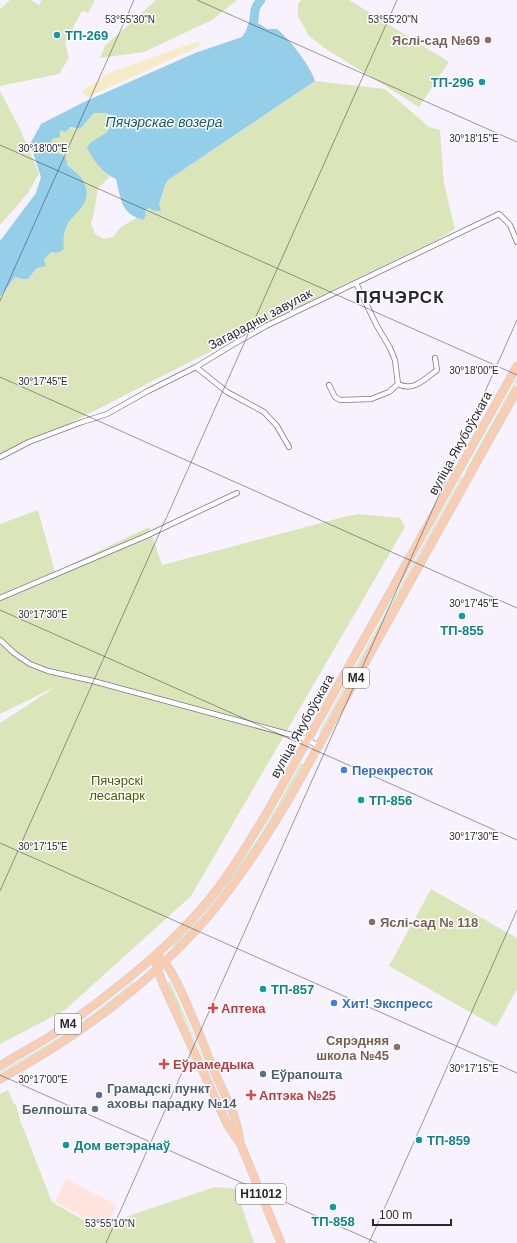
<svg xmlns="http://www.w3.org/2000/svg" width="517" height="1243" font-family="Arial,sans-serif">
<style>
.industrial{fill:#fee4dc}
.green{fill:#dbe5ba}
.sand{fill:#f5ebc6}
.water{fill:#95cee9}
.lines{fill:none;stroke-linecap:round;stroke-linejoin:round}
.river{stroke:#95cee9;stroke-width:9}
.minor-casing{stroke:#7e748c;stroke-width:6}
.primary-casing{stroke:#d5d4d6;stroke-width:9}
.minor{stroke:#fff;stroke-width:4.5}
.primary{stroke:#facdb0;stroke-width:7}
.ticks{fill:none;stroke:#2b2731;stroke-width:1;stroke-opacity:0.45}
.culture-dot{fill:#0f9aa8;stroke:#fff;stroke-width:1.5}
.education-dot{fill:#8d6e63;stroke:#fff;stroke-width:1.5}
.shop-dot{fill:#3f7fe0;stroke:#fff;stroke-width:1.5}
.health-dot{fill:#e0444e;stroke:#fff;stroke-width:1.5}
.service-dot{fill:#5c6f8a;stroke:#fff;stroke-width:1.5}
.labels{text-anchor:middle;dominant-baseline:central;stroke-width:3;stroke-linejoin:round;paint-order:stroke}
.shield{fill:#fff;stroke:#6b686f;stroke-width:1}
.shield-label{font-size:12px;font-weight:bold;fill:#2b2731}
.culture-label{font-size:13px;font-weight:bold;fill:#0d838f;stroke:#fff;text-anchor:start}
.education-label{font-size:13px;font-weight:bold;fill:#785e54;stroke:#fff;text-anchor:end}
.street-label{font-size:13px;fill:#2b2731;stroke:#fff}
.shop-label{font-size:13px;font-weight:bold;fill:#366cbe;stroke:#fff;text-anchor:start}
.park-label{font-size:13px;fill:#4e5906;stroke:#fff}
.health-label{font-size:13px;font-weight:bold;fill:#be3a42;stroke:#fff;text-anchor:start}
.service-label{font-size:13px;font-weight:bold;fill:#4e5e75;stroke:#fff;text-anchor:start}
.water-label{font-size:14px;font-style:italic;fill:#105a74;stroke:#fff}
.district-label{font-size:17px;font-weight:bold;letter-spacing:1px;fill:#2b2731;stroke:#fff}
.ticks-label{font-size:10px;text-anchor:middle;fill:#2b2731;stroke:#fff;stroke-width:3;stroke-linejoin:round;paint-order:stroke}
</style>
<rect width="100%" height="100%" fill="#f7f2fd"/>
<polygon class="industrial" points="66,1179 117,1205 105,1228 55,1202"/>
<g class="green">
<polygon points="10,0 31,0 39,5 42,0 95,0 88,13 82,11 65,42 69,58 59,74 0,86 0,9"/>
<polygon points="156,0 237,0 212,20 144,52 100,58 105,46"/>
<polygon points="301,0 349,0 449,62 419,107 326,49 309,36 298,16 298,4"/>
<path d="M315,81L385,89L429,127L440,130L444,184L455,229L437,240L259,326L255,323L248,325V331L237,338L0,459V297L15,277L22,279H28L51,252L58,253L66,227L74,214L83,205L76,171L68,166L66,159L52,152C47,133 63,126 80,129L94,113H105L112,115V124L105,134L89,144C94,159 97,167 110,177L98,188L94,213L91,223L95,234L104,239L113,237L121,227L136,218L144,220L146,214L145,210L149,207L155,211L163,195V187L168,180Z"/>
<polygon points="0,91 20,129 39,173 28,193 0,225"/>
<polygon points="517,378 517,381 466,473 465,472"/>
<polygon points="462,476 463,477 320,733 319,732"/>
<polygon points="38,510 55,572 149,527 162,565 340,518 358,514 400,518 405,527 191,896 65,1010 0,1044 0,723 57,686 0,714 0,524"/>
<path d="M301,763L303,764C289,789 276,814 260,838C234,878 205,914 173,948L172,947C204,913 233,876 259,837C274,813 287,788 301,763Z"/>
<polygon points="431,889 517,938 517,989 496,1027 389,966"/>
<path d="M134,981L135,982C125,990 116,998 107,1006C73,1032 37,1053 0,1073V1072C30,1055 61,1038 89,1017C104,1006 119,993 134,981Z"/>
<polygon points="170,982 206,1064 206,1065 185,1019 177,1005 167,983"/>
<polygon points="8,1090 14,1104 16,1105 20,1120 52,1202 99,1229 119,1219 215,1187 236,1189 254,1243 0,1243 0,1094"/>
</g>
<polygon class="sand" points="199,41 200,46 88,97 84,95 82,91 111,72"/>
<path class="water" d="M254,23H258L267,29H277C290,40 310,65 315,81L168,180C162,188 164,194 159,203L161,211H155L149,208L145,210L146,214L144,220C121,215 121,199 116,179C103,174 94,161 87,148C94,134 113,139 112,115L105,113H94L80,129L71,127L65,132L60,130V137L52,139L51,146L52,152L62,154L66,159L68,166C81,174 93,190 83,205C78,213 69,219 66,228C63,235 63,242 64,249L58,253L51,252L44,260L46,266L37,268L28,279H22L15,277L0,297V241L36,193L41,177L30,144L41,124L84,102L195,53L242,37L250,25Z"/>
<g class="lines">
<path class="river" d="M250,33C251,30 252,27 253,24C256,14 252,9 261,0"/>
<defs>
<g id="minor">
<path d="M356,283L377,326L390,348L395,360L398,384C413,392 425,379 437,370L435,358"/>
<polyline points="196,367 227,392 264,412 277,426 289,447"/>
<polyline points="329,385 335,397 340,400 371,399 389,392 398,384"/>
<polyline points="0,457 29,442 82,422 107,414 148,391 196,367 234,344 266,326 499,214 510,225 517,242"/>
<polyline points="0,598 146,536 237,493"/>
<polyline points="0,640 14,653 30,664 48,671 93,681 299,737 308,740 318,746"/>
</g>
<g id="primary">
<polyline points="155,956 157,968 163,984 227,1124 241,1145 248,1162 281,1243"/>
<path d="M161,959C176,969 204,1047 213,1068C220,1086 230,1103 236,1122C238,1128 239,1135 240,1142"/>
<path d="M0,1066C17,1055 35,1046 52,1035C76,1019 99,1002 121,984C150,961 177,937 201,909C226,881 245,848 265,816L517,366"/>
<path d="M0,1079C76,1038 147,986 205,920C237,883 264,841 289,799L517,390"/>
</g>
</defs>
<use href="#minor" class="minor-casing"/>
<use href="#primary" class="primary-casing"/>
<use href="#minor" class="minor"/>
<use href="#primary" class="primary"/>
</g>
<path class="ticks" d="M197,0L517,142M0,145L517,375M0,301L134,0M0,377L517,608M0,610L517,840M0,843L517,1073M0,891L397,0M0,1075L377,1243M106,1243L517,320M369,1243L517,910"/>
<g class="culture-dot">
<circle cx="57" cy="35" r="4"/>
<circle cx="482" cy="82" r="4"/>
<circle cx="462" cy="616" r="4"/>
<circle cx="361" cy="800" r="4"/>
<circle cx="263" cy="989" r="4"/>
<circle cx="419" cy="1140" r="4"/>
<circle cx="66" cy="1145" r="4"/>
<circle cx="333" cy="1207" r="4"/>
</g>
<g class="education-dot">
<circle cx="488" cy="40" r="4"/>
<circle cx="372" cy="922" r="4"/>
<circle cx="397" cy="1047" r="4"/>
</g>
<g class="shop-dot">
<circle cx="344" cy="770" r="4"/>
<circle cx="334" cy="1003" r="4"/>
</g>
<g class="health-dot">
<path d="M211 1002h4v4h4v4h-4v4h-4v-4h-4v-4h4z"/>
<path d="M162 1058h4v4h4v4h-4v4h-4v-4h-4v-4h4z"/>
<path d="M249 1089h4v4h4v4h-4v4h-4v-4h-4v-4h4z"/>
</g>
<g class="service-dot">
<circle cx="263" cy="1074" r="4"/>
<circle cx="99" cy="1095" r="4"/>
<circle cx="95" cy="1109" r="4"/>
</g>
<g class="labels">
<g class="shield">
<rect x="343" y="668" width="26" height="20" rx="3"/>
<rect x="55" y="1014" width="26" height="20" rx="3"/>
<rect x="236" y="1184" width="50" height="20" rx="3"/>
</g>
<g class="shield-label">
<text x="356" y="678">М4</text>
<text x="68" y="1024">М4</text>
<text x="261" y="1194">Н11012</text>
</g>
<g class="culture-label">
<text x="65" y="35">ТП-269</text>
<text x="474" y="82" text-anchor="end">ТП-296</text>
<text x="462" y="630" text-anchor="middle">ТП-855</text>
<text x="369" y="800">ТП-856</text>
<text x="271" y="989">ТП-857</text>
<text x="427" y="1140">ТП-859</text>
<text x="74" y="1145">Дом ветэранаў</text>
<text x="333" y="1221" text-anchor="middle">ТП-858</text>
</g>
<g class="education-label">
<text x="480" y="40">Яслі-сад №69</text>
<text x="380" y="922" text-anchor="start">Яслі-сад № 118</text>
<text x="389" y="1040">Сярэдняя<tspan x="389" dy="15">школа №45</tspan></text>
</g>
<g class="street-label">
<text transform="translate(260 319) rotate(-28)">Загарадны завулак</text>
<text transform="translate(460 443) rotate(-61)">вуліца Якубоўскага</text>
<text transform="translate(302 726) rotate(-61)">вуліца Якубоўскага</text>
</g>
<g class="shop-label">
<text x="352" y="770">Перекресток</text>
<text x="342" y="1003">Хит! Экспресс</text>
</g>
<g class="park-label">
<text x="117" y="780">Пячэрскі<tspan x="117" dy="15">лесапарк</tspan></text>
</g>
<g class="health-label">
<text x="221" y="1008">Аптека</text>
<text x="173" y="1064">Еўрамедыка</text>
<text x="259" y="1095">Аптэка №25</text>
</g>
<g class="service-label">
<text x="271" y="1074">Еўрапошта</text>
<text x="107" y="1088">Грамадскі пункт<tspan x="107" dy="15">аховы парадку №14</tspan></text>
<text x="87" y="1109" text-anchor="end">Белпошта</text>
</g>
<g class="water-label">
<text x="164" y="122">Пячэрскае возера</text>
</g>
<g class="district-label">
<text x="400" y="297">ПЯЧЭРСК</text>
</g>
</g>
<g class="ticks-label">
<text x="393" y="23">53°55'20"N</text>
<text x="130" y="23">53°55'30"N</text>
<text x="474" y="142">30°18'15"E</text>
<text x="43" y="152">30°18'00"E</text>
<text x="474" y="374">30°18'00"E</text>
<text x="43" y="385">30°17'45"E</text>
<text x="474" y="607">30°17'45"E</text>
<text x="43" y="618">30°17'30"E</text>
<text x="474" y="840">30°17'30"E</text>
<text x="43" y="850">30°17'15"E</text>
<text x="474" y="1072">30°17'15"E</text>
<text x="43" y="1083">30°17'00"E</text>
<text x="110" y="1227">53°55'10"N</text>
</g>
<path d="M373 1219v6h78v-6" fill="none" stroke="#2b2731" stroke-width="2"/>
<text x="379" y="1219" font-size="12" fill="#2b2731" stroke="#ffffff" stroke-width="3" paint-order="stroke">100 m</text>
</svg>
